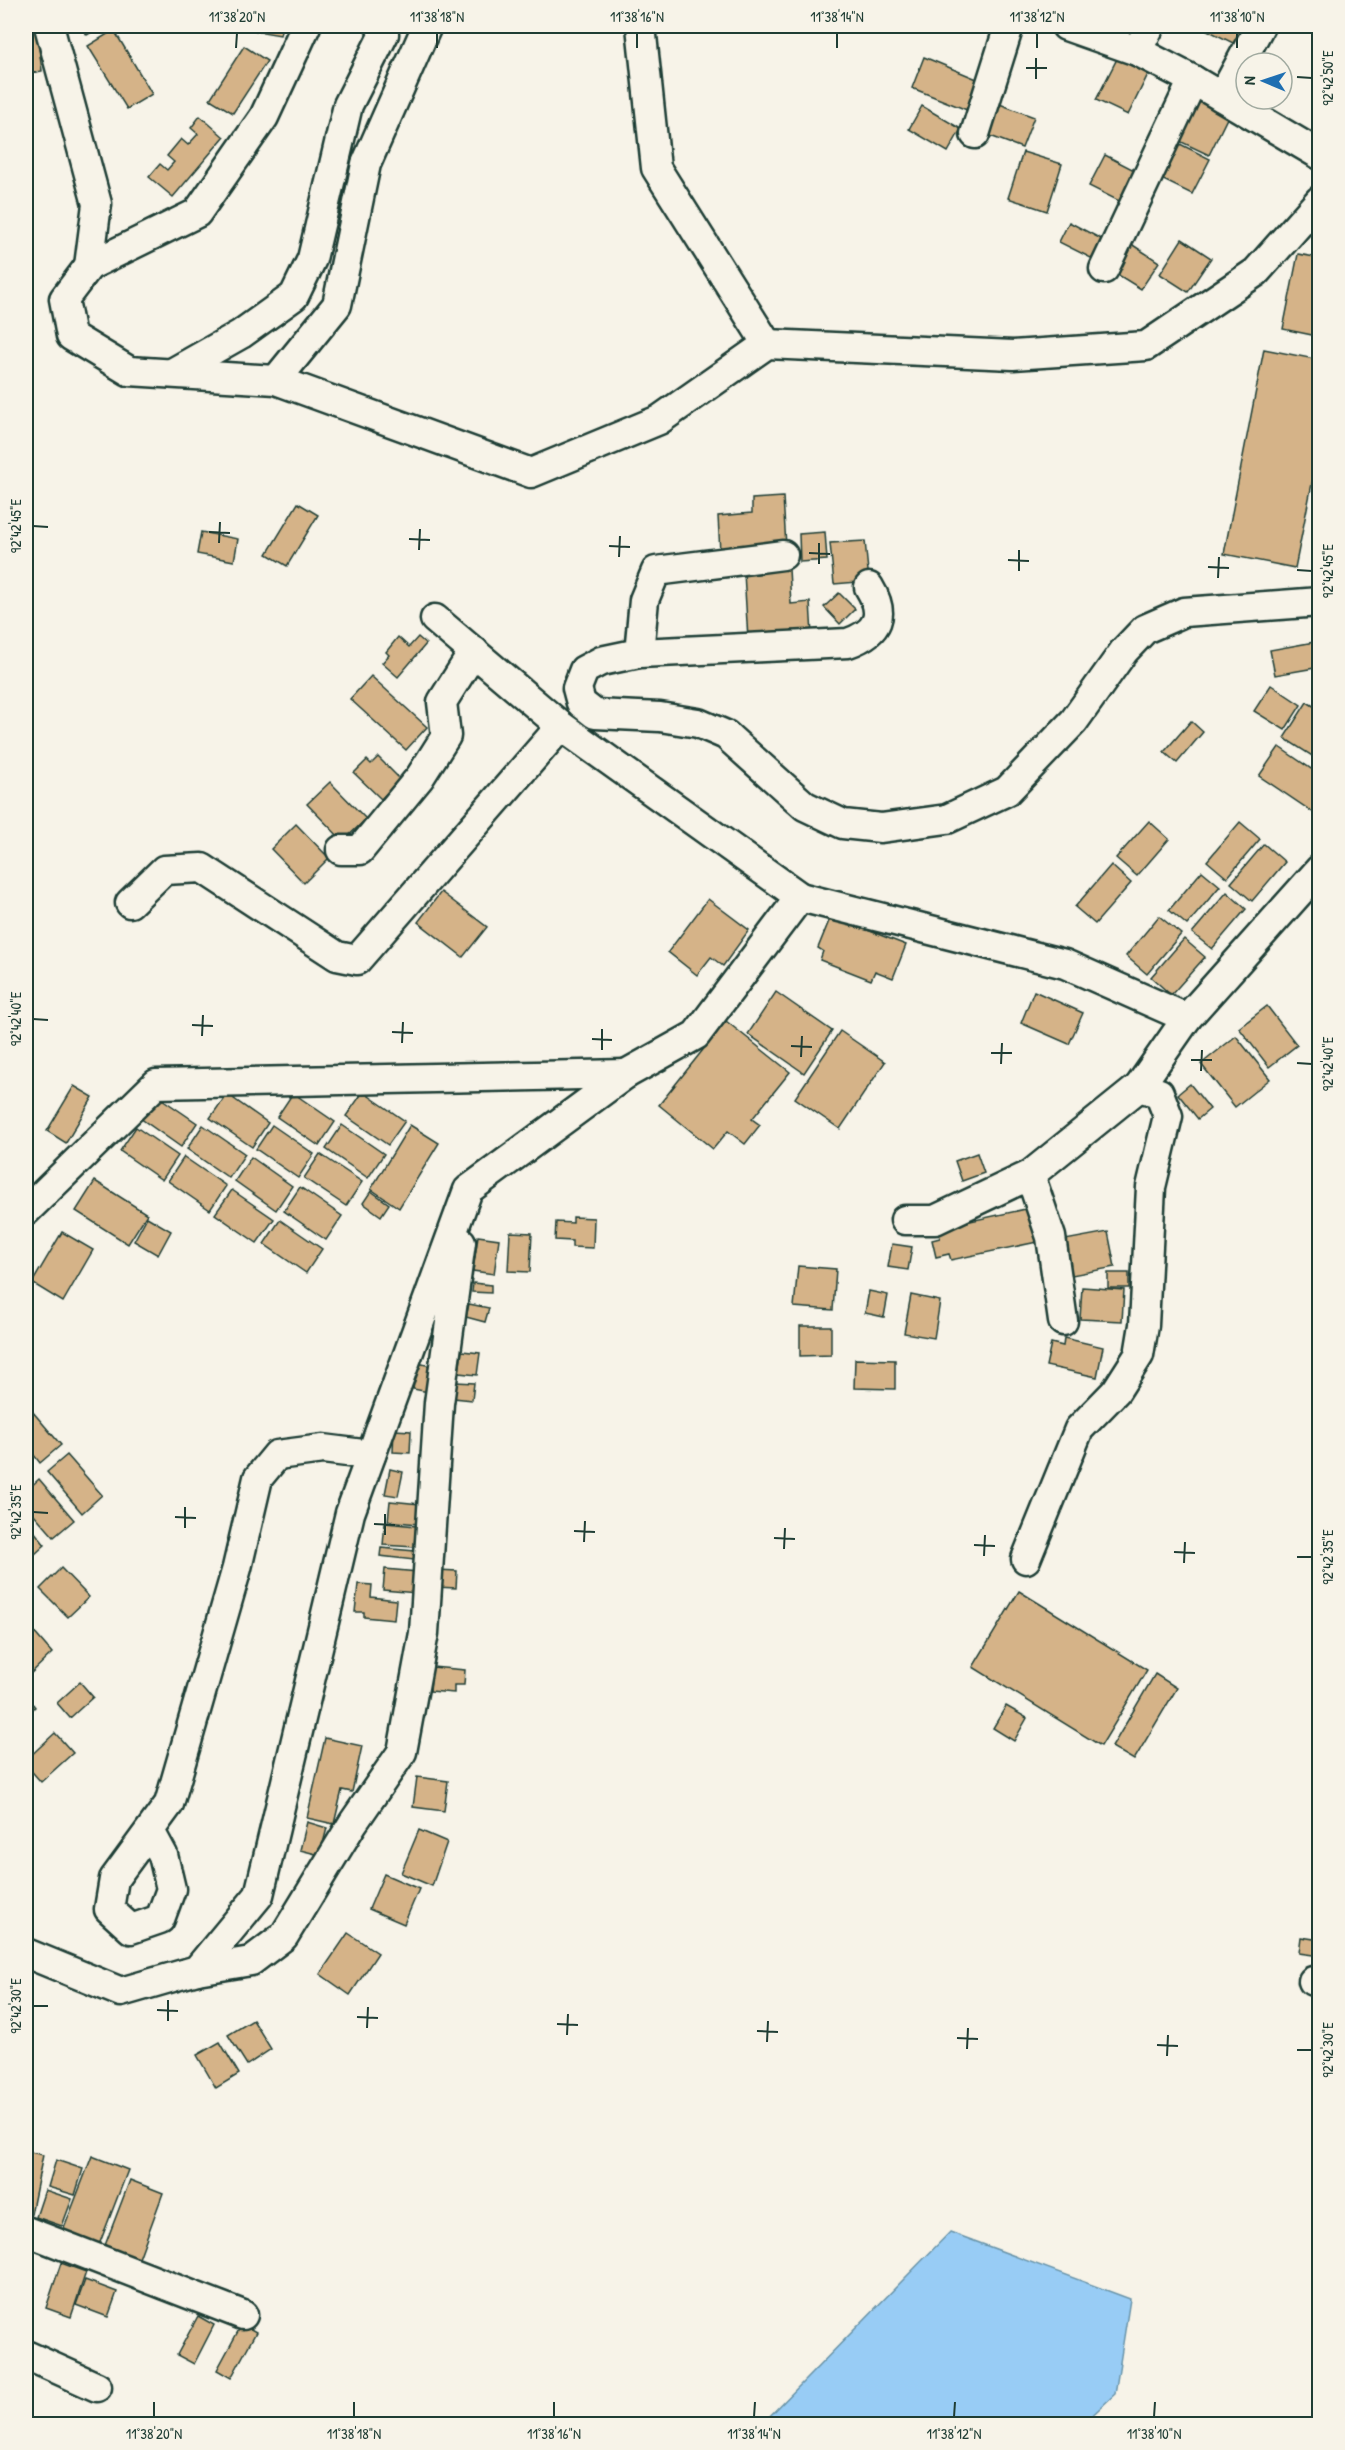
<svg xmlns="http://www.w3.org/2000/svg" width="1345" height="2450" font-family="'Patrick Hand',sans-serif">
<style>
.water{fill:#98ccf5;stroke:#6893a8;stroke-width:1.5}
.building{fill:#d5b388;stroke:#1f3d34;stroke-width:1.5}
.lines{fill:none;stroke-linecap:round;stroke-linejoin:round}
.minor-casing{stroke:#1f3d34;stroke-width:33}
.minor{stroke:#f7f3e8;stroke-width:28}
.ticks{fill:none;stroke:#1f3d34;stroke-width:2}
.neatline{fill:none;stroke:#1f3d34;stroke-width:2}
.ticks-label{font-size:15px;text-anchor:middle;fill:#1f3d34}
</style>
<rect width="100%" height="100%" fill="#f7f3e8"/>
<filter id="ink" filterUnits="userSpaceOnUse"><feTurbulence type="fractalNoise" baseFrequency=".0167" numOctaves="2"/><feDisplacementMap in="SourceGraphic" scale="12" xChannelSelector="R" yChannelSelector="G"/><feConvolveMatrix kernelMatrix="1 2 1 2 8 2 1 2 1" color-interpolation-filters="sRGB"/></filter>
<g filter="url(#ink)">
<polygon class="water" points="950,2232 1130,2299 1115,2394 1083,2424 762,2424"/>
<g class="building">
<polygon points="26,26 36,26 42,71 26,74"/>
<polygon points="81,26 102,26 87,35"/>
<polygon points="252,26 282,26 280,35 251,30"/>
<polygon points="1086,26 1140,26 1132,45"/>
<polygon points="1209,26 1257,26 1245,49 1207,30"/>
<polygon points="114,30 152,94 127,109 88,46"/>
<polygon points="244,46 267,61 233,113 210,99"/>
<polygon points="1122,49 1153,64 1128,115 1096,100"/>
<polygon points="924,57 984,82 972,112 912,88"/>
<polygon points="1190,92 1230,112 1209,155 1169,136"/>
<polygon points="989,100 1034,117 1022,148 977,131"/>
<polygon points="922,106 961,129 948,152 909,129"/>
<polygon points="200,116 224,137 173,197 149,177 160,164 167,170 174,162 167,156 181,139 188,145 198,134 191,128"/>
<polygon points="1168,138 1210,159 1192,194 1151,174"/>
<polygon points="1023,152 1062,164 1047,211 1008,198"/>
<polygon points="1105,155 1142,174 1127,205 1089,186"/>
<polygon points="1069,222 1107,242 1097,261 1059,242"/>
<polygon points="1182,239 1211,258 1188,292 1160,274"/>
<polygon points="1125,240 1159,262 1141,289 1107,268"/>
<polygon points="1298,254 1320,258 1320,321 1317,336 1283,329"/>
<polygon points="1264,349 1320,360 1320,444 1295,568 1224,554"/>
<polygon points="783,497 786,546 720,552 718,516 752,513 752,499"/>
<polygon points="298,503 318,515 287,566 267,554"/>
<polygon points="201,532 238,539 234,561 197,554"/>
<polygon points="825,532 827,560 800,562 799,534"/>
<polygon points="865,541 869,581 834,584 830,543"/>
<polygon points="789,569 791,604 810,602 812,635 748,639 744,573"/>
<polygon points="839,593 855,609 840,624 824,607"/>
<polygon points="398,637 409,647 418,637 426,644 398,677 382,663 389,655 386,652"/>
<polygon points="1320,641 1320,667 1275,675 1270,650"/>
<polygon points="371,676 427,727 406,750 350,699"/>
<polygon points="1271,685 1301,705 1285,730 1254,711"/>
<polygon points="1307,702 1320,710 1320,761 1284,738"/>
<polygon points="1191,721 1203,732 1177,763 1164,752"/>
<polygon points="1279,747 1320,775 1320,817 1259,776"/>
<polygon points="378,757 400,779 381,799 354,773 367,760 371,764"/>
<polygon points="330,782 366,819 343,841 307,804"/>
<polygon points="1149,821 1169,839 1137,876 1116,858"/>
<polygon points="1240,822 1260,839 1227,878 1207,861"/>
<polygon points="296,824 329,858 304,883 271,849"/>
<polygon points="1264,844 1285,862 1252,901 1231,883"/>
<polygon points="1111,865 1131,883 1095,924 1075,907"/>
<polygon points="1202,871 1220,886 1187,925 1169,910"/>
<polygon points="441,892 487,927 463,957 418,922"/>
<polygon points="1227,892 1246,909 1212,949 1192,933"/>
<polygon points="708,899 749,930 723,966 711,957 697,975 668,952"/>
<polygon points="831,916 906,945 893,978 875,971 871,980 820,960 823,951 818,948"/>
<polygon points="1159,916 1181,934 1147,974 1126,956"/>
<polygon points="1184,939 1205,957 1171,995 1151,977"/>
<polygon points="1034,991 1083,1013 1069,1044 1021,1023"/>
<polygon points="776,992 832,1031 804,1073 748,1034"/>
<polygon points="1267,1006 1297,1045 1269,1067 1239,1028"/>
<polygon points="726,1021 790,1072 752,1119 760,1125 745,1144 728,1131 713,1149 659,1105"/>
<polygon points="840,1031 885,1062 840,1129 795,1098"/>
<polygon points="1236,1036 1270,1079 1235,1107 1201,1064"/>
<polygon points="1190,1084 1210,1109 1198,1119 1178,1094"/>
<polygon points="74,1086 93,1097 66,1143 47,1131"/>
<polygon points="363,1092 405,1121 388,1145 346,1116"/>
<polygon points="293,1093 335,1122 319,1146 277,1117"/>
<polygon points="227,1094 268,1123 252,1147 210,1118"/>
<polygon points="156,1095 197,1123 181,1147 140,1118"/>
<polygon points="203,1125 245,1154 229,1178 187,1149"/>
<polygon points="272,1125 314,1154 298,1178 256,1149"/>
<polygon points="342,1125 384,1154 368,1178 326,1149"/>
<polygon points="410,1125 439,1143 399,1208 371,1189"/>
<polygon points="136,1127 178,1156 162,1180 120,1151"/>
<polygon points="977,1153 984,1173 962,1181 955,1161"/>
<polygon points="320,1154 362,1182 346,1206 304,1178"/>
<polygon points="184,1157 226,1186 210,1210 168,1181"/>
<polygon points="251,1157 292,1186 276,1210 235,1181"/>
<polygon points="95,1181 147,1214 128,1244 76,1211"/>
<polygon points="300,1187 342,1216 326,1240 284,1211"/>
<polygon points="232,1190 274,1219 257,1243 215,1214"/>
<polygon points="371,1191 389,1204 381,1216 363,1203"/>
<polygon points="1035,1207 1042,1241 951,1260 949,1254 936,1257 932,1240 940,1238 938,1228"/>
<polygon points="147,1217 171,1231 158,1255 134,1241"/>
<polygon points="573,1217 594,1218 593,1248 572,1247 572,1241 555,1240 556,1222 573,1223"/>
<polygon points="280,1220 322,1249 306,1273 264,1244"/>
<polygon points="62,1232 93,1250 63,1302 32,1283"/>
<polygon points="510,1232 532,1233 530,1272 508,1271"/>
<polygon points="1108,1232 1115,1267 1072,1275 1065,1240"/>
<polygon points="478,1236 499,1239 494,1274 473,1271"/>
<polygon points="892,1244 912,1247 908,1270 888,1267"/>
<polygon points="798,1266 836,1269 833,1310 794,1307"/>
<rect x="1108" y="1273" width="21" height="15"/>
<polygon points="473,1283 491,1285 491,1293 472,1292"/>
<polygon points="1082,1287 1124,1290 1122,1321 1080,1319"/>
<polygon points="869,1291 888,1295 884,1317 865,1313"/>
<polygon points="911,1295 940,1301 934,1338 904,1333"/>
<polygon points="469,1304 489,1308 485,1322 466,1317"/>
<polygon points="800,1326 831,1326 831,1355 800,1356"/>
<polygon points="1064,1338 1103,1347 1097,1377 1046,1366 1051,1343 1063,1346"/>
<polygon points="462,1351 480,1353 477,1375 459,1373"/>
<polygon points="855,1359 895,1360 895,1389 854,1388"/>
<polygon points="418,1363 439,1368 434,1393 413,1389"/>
<polygon points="456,1382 474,1383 472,1400 454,1398"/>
<polygon points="26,1404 61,1445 40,1463 26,1445"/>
<polygon points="394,1430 411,1431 410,1453 393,1452"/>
<polygon points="67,1455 102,1495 82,1513 47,1472"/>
<polygon points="390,1469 403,1472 398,1496 385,1494"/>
<polygon points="39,1479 74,1520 54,1537 26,1505 26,1491"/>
<polygon points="390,1501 420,1504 418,1524 388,1521"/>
<polygon points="26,1521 45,1545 26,1562"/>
<polygon points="385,1523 416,1526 414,1547 383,1545"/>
<polygon points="381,1548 415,1551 414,1560 380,1556"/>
<polygon points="61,1568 89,1597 68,1617 40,1589"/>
<polygon points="385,1569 418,1572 417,1593 383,1590"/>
<polygon points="437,1570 457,1571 456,1588 436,1587"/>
<polygon points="358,1584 372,1585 371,1597 396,1600 394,1620 364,1617 364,1612 355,1612"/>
<polygon points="1019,1591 1147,1670 1101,1746 973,1667"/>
<polygon points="26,1623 52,1653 26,1678"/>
<polygon points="432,1667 465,1670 464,1685 454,1685 454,1693 430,1691"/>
<polygon points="1155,1674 1177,1688 1134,1760 1112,1747"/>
<polygon points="80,1682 93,1697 70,1718 57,1703"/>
<polygon points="26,1695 35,1707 26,1716"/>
<polygon points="1006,1706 1027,1718 1014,1741 993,1728"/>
<polygon points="55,1733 73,1753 41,1782 26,1765 26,1760"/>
<polygon points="325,1738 362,1746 352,1792 342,1790 334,1824 307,1818"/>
<polygon points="417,1777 448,1781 444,1811 413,1807"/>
<polygon points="307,1822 327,1828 320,1855 300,1850"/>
<polygon points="419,1830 447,1842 432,1886 401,1873"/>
<polygon points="384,1874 419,1889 404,1924 369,1909"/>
<polygon points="348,1933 378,1953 350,1995 320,1974"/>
<polygon points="1301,1937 1320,1940 1320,1956 1299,1953"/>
<polygon points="253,2020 271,2049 247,2065 228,2035"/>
<polygon points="220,2042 239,2074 216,2088 197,2055"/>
<polygon points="26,2151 43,2155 31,2214 26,2213"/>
<polygon points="92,2156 128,2170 99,2245 63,2231"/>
<polygon points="56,2160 83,2169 75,2195 48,2187"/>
<polygon points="130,2180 163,2193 138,2261 104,2248"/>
<polygon points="45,2190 72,2199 62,2226 36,2217"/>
<polygon points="61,2263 86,2272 71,2317 46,2308"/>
<polygon points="85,2280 117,2292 108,2317 76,2305"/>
<polygon points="198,2316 214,2325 194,2364 177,2355"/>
<polygon points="242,2324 256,2332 231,2378 217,2370"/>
</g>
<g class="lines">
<defs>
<g id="minor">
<polyline points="49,26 97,204 89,266"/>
<polyline points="306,26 264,117 197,213 89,266 64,299 71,336 129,371 276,380 531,473 659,420 767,344 1013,355 1146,346 1256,272 1320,200"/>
<polyline points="641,26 656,168 767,344"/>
<polyline points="1066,26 1137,51 1193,80 1320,155"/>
<polyline points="1137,51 1150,26"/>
<polyline points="1222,97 1260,26"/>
<polyline points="975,134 1009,26"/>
<polyline points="1104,269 1193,80"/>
<polyline points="172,373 241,334 294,296 312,259 348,105 384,34 380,26"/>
<polyline points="276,380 337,305 366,164 427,26"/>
<path d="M869,587C886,615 879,632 848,643L639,653L601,661L584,670L577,688L581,703L595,714L660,717L698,723L726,735L805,806L843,824L881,828L947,819L1007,791L1074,721L1124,651L1145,629L1184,612L1320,602"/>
<polyline points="435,619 561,726 800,897"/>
<polyline points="639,653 644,600 656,571 783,555"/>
<polyline points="341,850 360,850 420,777 446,736 442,702 474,651"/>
<polyline points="130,903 164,870 202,868 337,956 357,960 561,726"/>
<polyline points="1030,1175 1051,1237 1063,1321"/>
<polyline points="26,1211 156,1084 626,1074"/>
<polyline points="905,1220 935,1220 1030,1175 1139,1087 1187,1018"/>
<polyline points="1026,1559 1079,1429 1116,1391 1139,1355 1144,1325 1151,1187 1168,1116 1159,1093 1139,1087"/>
<polyline points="150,1831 163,1855 171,1889 160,1919 131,1929 109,1909 114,1879 169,1804 237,1568 258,1478 277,1455 323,1449 371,1455"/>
<polyline points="26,1953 121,1992 197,1970 259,1895 350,1513 468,1190 626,1074 696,1035 800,897 1065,964 1187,1018 1320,869"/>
<polyline points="197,1970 251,1961 284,1936 353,1823 402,1752 424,1633 439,1403 461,1242"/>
<polyline points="1313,1981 1320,1982"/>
<polyline points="26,2231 243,2315"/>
<polyline points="26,2355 97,2387"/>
</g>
</defs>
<use href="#minor" class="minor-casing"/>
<use href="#minor" class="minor"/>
</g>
</g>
<path class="ticks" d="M236,48L237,33M437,48V33M637,48V33M837,48V33M1037,48V33M1237,48V33M1026,68H1047M1297,77L1312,78M1036,79V58M33,526L48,527M209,532L230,533M409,539L430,540M219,543L220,522M609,546L630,547M419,550L420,529M809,553L830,554M619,557L620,536M1008,560L1029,561M819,564V543M1208,567L1229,568M1297,570L1312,571M1019,571V550M1218,578L1219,557M33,1019L48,1020M192,1025L213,1026M392,1032L413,1033M202,1036L203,1015M592,1039L612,1040M402,1043L403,1022M791,1046L812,1047M602,1050V1029M991,1053H1012M801,1057L802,1036M1191,1060H1212M1297,1063L1312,1064M1001,1064L1002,1043M1201,1071L1202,1050M33,1512L48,1513M175,1517L196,1518M374,1524L395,1525M185,1528V1507M574,1531L595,1532M385,1535V1514M774,1538L795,1539M584,1542L585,1521M974,1545L995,1546M784,1549L785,1528M1174,1552L1195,1553M984,1556L985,1535M1297,1557H1312M1184,1563L1185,1542M33,2006H48M157,2010L178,2011M357,2017L378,2018M168,2021V2000M557,2024L578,2025M367,2028L368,2007M757,2031L778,2032M567,2035L568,2014M957,2038L978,2039M767,2042L768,2021M1157,2045L1178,2046M967,2049L968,2028M1297,2050H1312M1167,2056L1168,2035M154,2417V2402M354,2417V2402M554,2417V2402M754,2417L755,2402M954,2417L955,2402M1154,2417L1155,2402"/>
<rect width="1345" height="2450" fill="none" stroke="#f7f3e8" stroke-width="66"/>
<g transform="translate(1264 81) rotate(272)"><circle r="28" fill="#f7f3e8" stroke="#a1aaa0" stroke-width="1.5"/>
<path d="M0-4.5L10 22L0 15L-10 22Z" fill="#1f6fb2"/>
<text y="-9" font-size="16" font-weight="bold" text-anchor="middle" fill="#1f3d34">N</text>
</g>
<rect x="33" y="33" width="1279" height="2384" class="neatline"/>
<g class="ticks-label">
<text x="237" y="22">11°38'20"N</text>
<text x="437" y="22">11°38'18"N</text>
<text x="637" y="22">11°38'16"N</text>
<text x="837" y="22">11°38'14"N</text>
<text x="1037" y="22">11°38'12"N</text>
<text x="1237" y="22">11°38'10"N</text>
<text transform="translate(1328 78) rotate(-90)" y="5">92°42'50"E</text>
<text transform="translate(16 526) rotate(-90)" y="5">92°42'45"E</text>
<text transform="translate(1328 571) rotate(-90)" y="5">92°42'45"E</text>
<text transform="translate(16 1019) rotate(-90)" y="5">92°42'40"E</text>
<text transform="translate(1328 1064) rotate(-90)" y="5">92°42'40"E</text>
<text transform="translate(16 1512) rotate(-90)" y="5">92°42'35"E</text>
<text transform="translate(1328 1557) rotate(-90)" y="5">92°42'35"E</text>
<text transform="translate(16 2006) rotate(-90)" y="5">92°42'30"E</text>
<text transform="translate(1328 2050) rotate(-90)" y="5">92°42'30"E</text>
<text x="154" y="2439">11°38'20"N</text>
<text x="354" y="2439">11°38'18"N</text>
<text x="554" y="2439">11°38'16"N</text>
<text x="754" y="2439">11°38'14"N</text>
<text x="954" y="2439">11°38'12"N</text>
<text x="1154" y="2439">11°38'10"N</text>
</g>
</svg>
